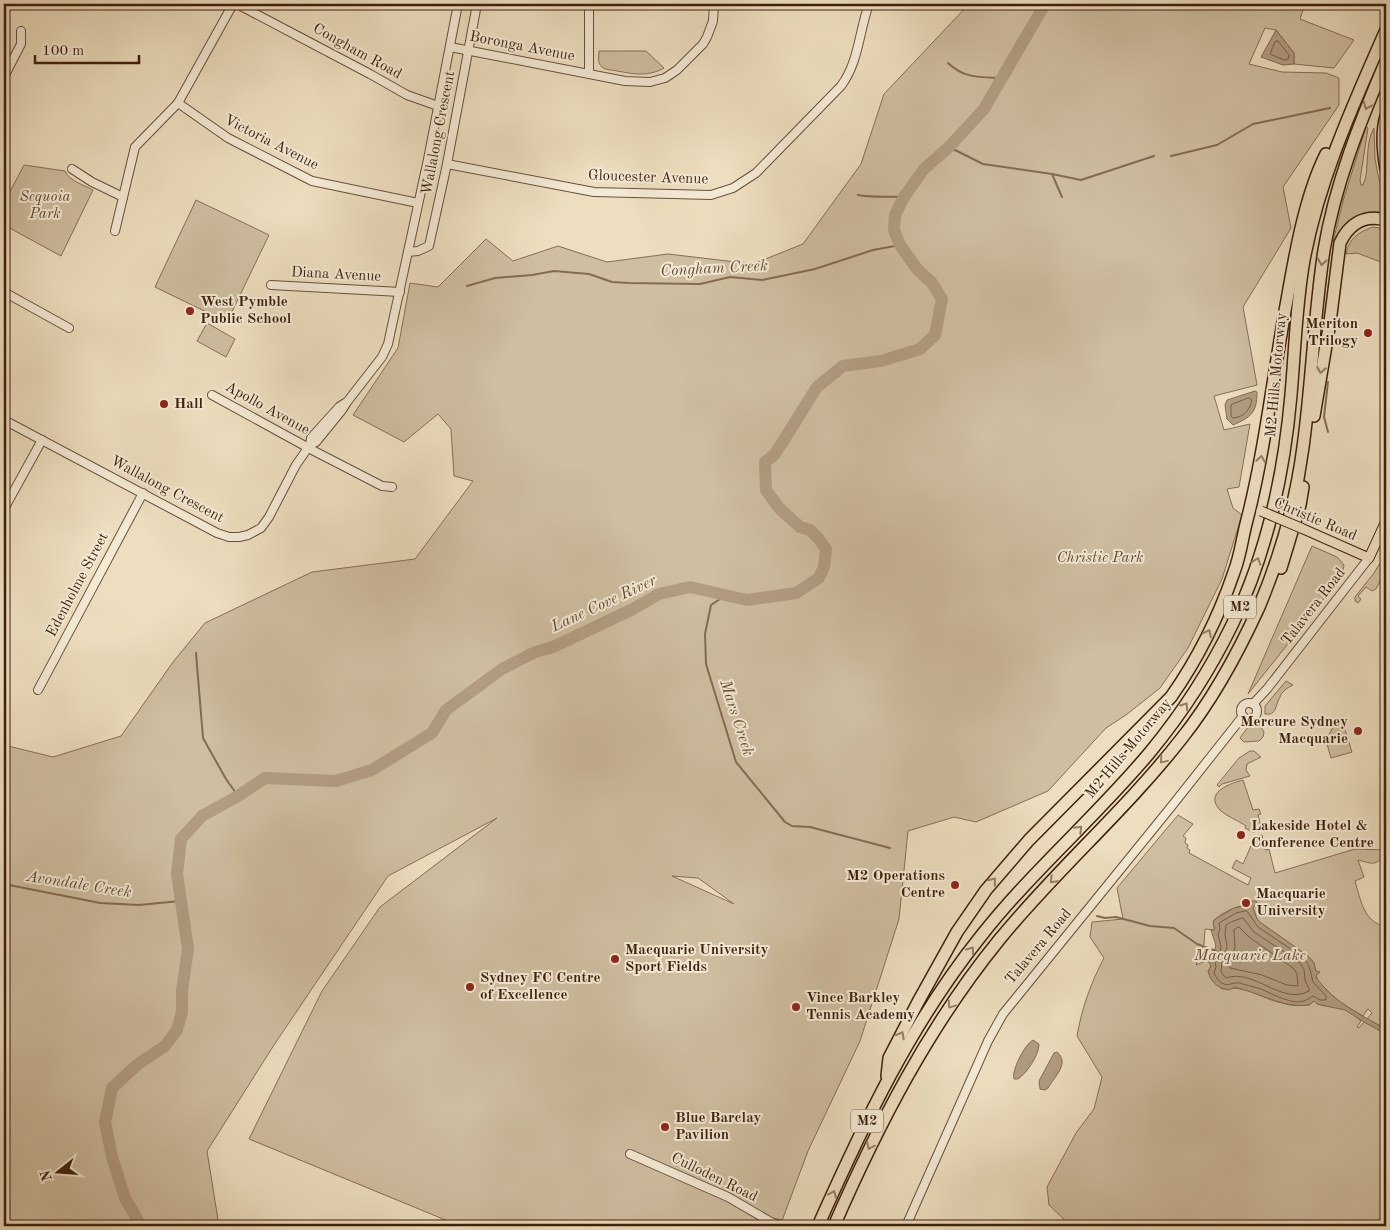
<svg xmlns="http://www.w3.org/2000/svg" width="1390" height="1230" font-family="'Old Standard TT',serif">
<style>
.green{fill:#cfbea1;stroke:#876e57;fill-rule:evenodd}
.water{fill:#b29d82;stroke:#846b53}
.lines{fill:none;stroke-linecap:round;stroke-linejoin:round}
.shore{stroke:#785e48;stroke-width:1}
.stream{stroke:#846b53;stroke-width:2}
.river{stroke:#b29d82;stroke-width:12}
.minor-casing{stroke:#6a4f3a;stroke-width:10}
.major-casing{stroke:#3f1f0d;stroke-width:11}
.highway-casing{stroke:#3f1f0d;stroke-width:14}
.minor{stroke:#f3ead5;stroke-width:8}
.major{stroke:#eddebf;stroke-width:9}
.highway{stroke:#eddebf;stroke-width:11}
.major-bridge-casing{stroke:#3f1f0d;stroke-width:11;stroke-linecap:butt}
.major-bridge{stroke:#eddebf;stroke-width:9}
.oneway{stroke:#967e66}
.poi-dot{fill:#8f2418;stroke:#f3ead5;stroke-width:2}
.labels{text-anchor:middle;dominant-baseline:central;stroke-width:4;stroke-linejoin:round;paint-order:stroke}
.shield{fill:#f3ead5;stroke:#755c49;stroke-width:1}
.shield-label{font-size:14px;font-weight:bold;fill:#3f1f0d}
.street-label{font-size:15px;fill:#3f1f0d;stroke:#f3ead5}
.park-label{font-size:15px;font-style:italic;fill:#634732;stroke:#f3ead5}
.poi-label{font-size:15px;font-weight:bold;fill:#3f1f0d;stroke:#f3ead5;text-anchor:start}
.water-label{font-size:16px;font-style:italic;fill:#674b36;stroke:#f3ead5}
</style>
<rect width="100%" height="100%" fill="#eddebf"/>
<filter id="stains"><feTurbulence type="fractalNoise" baseFrequency=".004" numOctaves="4"/><feColorMatrix values="0 0 0 0 .2 0 0 0 0 .09 0 0 0 0 .02 0 0 0 .5 -.17"/></filter>
<radialGradient id="worn" r=".72"><stop offset=".6" stop-color="#630" stop-opacity="0"/><stop offset="1" stop-color="#630" stop-opacity=".3"/></radialGradient>
<g class="green">
<path d="M969,4H1305L1300,19L1354,40L1334,68L1294,64V53L1276,30L1265,28L1249,64L1282,72L1326,73L1339,78V105L1283,187L1291,228L1243,307L1257,385L1214,396L1224,430L1250,424L1239,487L1227,489L1233,508L1242,515L1222,579L1188,648L1160,688L1126,715L1106,728L1048,791L976,822L954,817L908,831L899,919L860,1041L808,1151L780,1226H460L249,1139L322,991L380,907L497,818L388,876L274,1045L207,1151L219,1226H4V745L53,757L121,736L173,662L205,623L312,572L415,559L473,481L454,476L451,429L438,414L404,442L353,415L398,348L410,283L438,287L486,239L513,261L558,246L607,262L668,254L753,264L803,244L861,164L884,94ZM672,876L698,878L734,904Z"/>
<path d="M599,51H646L664,68C648,77 634,74 617,71C613,70 605,70 602,67C597,63 599,56 599,51Z"/>
<path d="M1366,127L1368,128L1360,180L1361,185H1363C1370,173 1364,144 1374,128L1375,159L1379,180L1386,199V214L1346,225L1333,242L1343,201Z"/>
<path d="M24,165L65,171C69,181 84,185 93,190L61,256L4,225V203Z"/>
<polygon points="196,200 269,235 227,322 155,287"/>
<path d="M1373,227L1386,229V264L1357,253L1346,254C1349,238 1359,232 1373,227Z"/>
<polygon points="207,323 235,339 226,357 197,341"/>
<polygon points="1312,546 1337,557 1344,565 1342,576 1248,694"/>
<polygon points="1380,563 1386,567 1386,582 1381,579 1376,589 1372,591 1366,587 1358,596 1361,599 1358,603 1355,601 1355,597 1374,573"/>
<path d="M1286,681L1293,685C1287,688 1282,691 1280,697C1275,705 1277,716 1265,714V706Z"/>
<polygon points="1338,718 1342,720 1352,752 1331,758 1326,740"/>
<polygon points="1259,724 1264,732 1263,737 1259,741 1244,742 1240,738 1248,727 1253,727"/>
<polygon points="1250,751 1254,751 1261,757 1247,764 1246,770 1250,776 1222,784 1219,787 1217,785 1239,758"/>
<path d="M1243,780L1253,810L1259,809L1261,814L1258,815L1262,830L1253,832L1245,828L1246,826C1239,821 1226,816 1220,810C1203,792 1232,783 1243,780Z"/>
<path d="M1178,815L1193,824L1183,836L1186,838L1185,843L1188,845L1187,848L1190,850L1189,853L1248,885L1251,878L1232,868L1236,860L1243,864L1255,837L1262,835L1265,850L1269,849L1275,873L1355,849L1386,850V856C1371,866 1375,864 1358,860L1364,877L1355,881C1360,898 1364,924 1386,926L1382,913L1385,912L1386,913V1029L1367,1019L1372,1013L1368,1009L1363,1016L1361,1015L1338,1001L1319,982L1316,976L1314,963L1308,956L1261,923L1257,919L1253,908L1255,906C1240,903 1225,911 1214,920V930L1205,929L1204,944L1196,965L1208,960L1211,966L1208,971L1211,979L1222,989C1248,985 1259,998 1282,1003C1291,1006 1300,1006 1309,1005L1314,1001C1322,1008 1334,1006 1344,1009C1350,1011 1356,1017 1361,1021L1357,1027L1359,1028L1364,1022H1367L1386,1034V1226H1071L1049,1205L1047,1187L1076,1133L1094,1109L1102,1077L1077,1036C1082,1007 1091,983 1104,958L1090,937L1092,922L1123,919L1117,888Z"/>
</g>
<g class="water">
<polygon points="1276,30 1294,53 1294,64 1283,65 1261,57"/>
<path d="M1255,391L1257,392C1257,413 1251,417 1233,425L1227,419L1225,405L1227,400Z"/>
<path d="M1250,901H1256L1257,903L1253,908L1257,919L1261,923L1308,956L1314,963L1316,971L1320,972L1316,976L1317,979C1335,1003 1361,1015 1386,1029V1034L1364,1022L1345,1010L1317,1004L1314,1001L1309,1005C1282,1008 1260,993 1234,987L1230,990C1219,989 1211,983 1208,971L1211,966L1208,960C1220,946 1215,945 1211,930H1214L1215,928L1213,924L1214,920L1234,908L1250,905Z"/>
<path d="M1033,1040L1039,1044C1039,1055 1027,1073 1018,1079H1014C1011,1071 1025,1044 1033,1040Z"/>
<path d="M1057,1052C1070,1063 1055,1076 1048,1088L1045,1090L1040,1089L1039,1081L1054,1053Z"/>
</g>
<g class="lines">
<g class="shore">
<polygon points="1278,41 1289,55 1288,59 1284,60 1270,54 1275,42"/>
<path d="M1249,398L1252,400C1250,410 1244,417 1233,418L1231,416V405Z"/>
<path d="M1247,911L1258,927L1304,958L1309,966L1313,982L1326,996V1000H1320L1313,996C1311,997 1309,999 1306,1000C1293,1007 1270,992 1258,988C1252,986 1245,985 1239,983C1233,982 1229,986 1224,984C1219,983 1216,977 1214,973L1216,967L1215,960L1220,953L1221,947L1218,934L1220,929L1219,923L1236,913Z"/>
<path d="M1243,918L1254,932L1299,962L1304,969L1305,980L1309,989V991C1282,1006 1254,968 1226,978L1221,972L1222,961L1227,947L1225,934L1226,925L1231,922Z"/>
<polygon points="1239,927 1249,937 1293,968 1297,974 1298,986 1287,985 1262,975 1230,968 1229,963 1235,948 1234,930"/>
</g>
<g class="stream">
<path d="M948,63C965,79 980,77 1002,78"/>
<polyline points="949,147 983,164 1052,174 1081,180 1154,156"/>
<polyline points="1171,156 1217,145 1253,124 1330,108"/>
<polyline points="1052,174 1062,197"/>
<path d="M858,195C872,198 889,196 904,197"/>
<polyline points="467,286 495,278 532,275 554,271 589,274 612,282 629,283 700,284 730,277 762,280 815,269 873,250 900,245"/>
<polyline points="1328,432 1324,417 1328,382"/>
<polyline points="726,595 711,605 705,634 706,664 736,762 785,822 792,826 810,827 890,848"/>
<polyline points="196,653 203,738 226,779 238,796"/>
<polyline points="4,884 100,903 139,905 180,901"/>
<polyline points="1097,916 1105,918 1116,917 1150,926 1174,928 1197,944 1216,951"/>
</g>
<polyline class="river" points="141,1226 125,1198 112,1157 105,1122 112,1088 138,1064 165,1046 177,1030 182,1012 182,990 188,949 177,874 181,839 202,816 238,796 265,778 336,781 372,770 432,733 446,710 502,669 535,652 553,647 631,610 659,594 690,587 747,600 796,593 819,578 824,567 826,549 818,538 810,530 800,527 779,508 766,490 765,462 774,455 782,443 817,387 843,366 881,361 920,349 935,335 942,299 932,283 917,269 900,245 894,230 895,215 904,197 924,169 949,147 984,109 1045,4"/>
<defs>
<g id="minor">
<polyline points="237,4 370,74 407,95 438,106"/>
<polyline points="589,4 589,74"/>
<polyline points="450,47 625,81 650,82 665,78 677,70 703,44 707,37 713,21 714,4"/>
<polyline points="4,77 21,44 21,31"/>
<polyline points="178,103 228,138 312,181 418,203"/>
<path d="M447,164L594,192L711,195L733,188L756,173L841,86C859,62 859,31 869,4"/>
<polyline points="72,169 92,182 123,197"/>
<polyline points="115,231 135,147 178,103 233,4"/>
<polyline points="408,252 418,251 429,246 447,164 477,4"/>
<polyline points="271,285 400,292"/>
<polyline points="4,292 69,328"/>
<polyline points="212,395 316,452 382,486 392,487"/>
<polyline points="4,420 217,533 229,537 239,537 248,535 261,528 269,517 296,465 310,445 311,438 339,407 345,403"/>
<polyline points="310,445 316,442 342,410 347,402 382,357 388,344 428,159 458,4"/>
<polyline points="4,509 42,440"/>
<polyline points="38,690 143,493"/>
<circle cx="1249" cy="711" r="8"/>
<polyline points="1253,704 1267,689 1369,558"/>
<polyline points="630,1154 728,1197 771,1222 785,1226"/>
<polyline points="906,1226 988,1041 1003,1014 1171,807 1243,716"/>
</g>
<polyline id="major" points="1301,528 1369,558 1386,521"/>
<g id="highway">
<path d="M1386,116C1381,133 1383,152 1386,169"/>
<path d="M1314,416L1330,322L1340,243C1349,224 1364,214 1386,220"/>
<polyline points="1281,568 1300,505 1303,487"/>
<path d="M887,1076L889,1058L918,1002L957,932L986,890L1029,840L1171,697C1197,660 1219,616 1234,572C1240,557 1242,540 1246,524C1265,451 1273,375 1287,300C1295,254 1305,196 1326,154"/>
<path d="M818,1226C863,1125 911,1023 981,936C1033,870 1098,815 1151,751C1183,712 1210,670 1232,625C1267,554 1284,474 1291,395C1295,350 1296,305 1304,260C1319,179 1353,105 1386,30"/>
<path d="M834,1226C878,1125 929,1026 999,940C1056,870 1126,810 1182,738C1213,699 1238,653 1259,607C1280,557 1296,501 1303,447C1312,382 1314,315 1324,250C1335,184 1360,122 1386,61"/>
</g>
</defs>
<use href="#minor" class="minor-casing"/>
<use href="#major" class="major-casing"/>
<use href="#highway" class="highway-casing"/>
<use href="#minor" class="minor"/>
<use href="#major" class="major"/>
<use href="#highway" class="highway"/>
<defs>
<polyline id="major-bridge" points="1261,511 1301,528"/>
</defs>
<use href="#major-bridge" class="major-bridge-casing"/>
<use href="#major-bridge" class="major-bridge"/>
</g>
<defs><path id="oneway-chevron" d="M-2-3.5L2.5 0L-2 3.5" fill="none" stroke-width="1.6" stroke-linecap="round" stroke-linejoin="round" transform="scale(1.25)"/></defs>
<g class="oneway">
<use href="#oneway-chevron" transform="translate(1367 106) rotate(113)"/>
<use href="#oneway-chevron" transform="translate(1322 262) rotate(99)"/>
<use href="#oneway-chevron" transform="translate(1321 370) rotate(100)"/>
<use href="#oneway-chevron" transform="translate(1261 459) rotate(-81)"/>
<use href="#oneway-chevron" transform="translate(1257 561) rotate(-71)"/>
<use href="#oneway-chevron" transform="translate(1208 633) rotate(-64)"/>
<use href="#oneway-chevron" transform="translate(1185 706) rotate(-55)"/>
<use href="#oneway-chevron" transform="translate(1163 760) rotate(130)"/>
<use href="#oneway-chevron" transform="translate(1079 829) rotate(-45)"/>
<use href="#oneway-chevron" transform="translate(1053 880) rotate(134)"/>
<use href="#oneway-chevron" transform="translate(993 881) rotate(-51)"/>
<use href="#oneway-chevron" transform="translate(971 950) rotate(-54)"/>
<use href="#oneway-chevron" transform="translate(951 1005) rotate(124)"/>
<use href="#oneway-chevron" transform="translate(901 1035) rotate(-62)"/>
<use href="#oneway-chevron" transform="translate(870 1146) rotate(116)"/>
<use href="#oneway-chevron" transform="translate(833 1194) rotate(-67)"/>
</g>
<g class="poi-dot">
<circle cx="190" cy="311" r="5"/>
<circle cx="1368" cy="333" r="5"/>
<circle cx="164" cy="404" r="5"/>
<circle cx="1358" cy="731" r="5"/>
<circle cx="1241" cy="835" r="5"/>
<circle cx="955" cy="885" r="5"/>
<circle cx="1246" cy="903" r="5"/>
<circle cx="615" cy="959" r="5"/>
<circle cx="470" cy="987" r="5"/>
<circle cx="796" cy="1007" r="5"/>
<circle cx="665" cy="1127" r="5"/>
</g>
<g class="labels">
<g class="shield">
<rect x="1224" y="595.5" width="32" height="23" rx="4"/>
<rect x="851" y="1109.5" width="32" height="23" rx="4"/>
</g>
<g class="shield-label">
<text x="1240" y="607">M2</text>
<text x="867" y="1121">M2</text>
</g>
<g class="street-label">
<text transform="translate(522 47) rotate(11)">Boronga Avenue</text>
<text transform="translate(357 52) rotate(29)">Congham Road</text>
<text transform="translate(439 133) rotate(-79)">Wallalong Crescent</text>
<text transform="translate(271 143) rotate(27)">Victoria Avenue</text>
<text transform="translate(648 178) rotate(2)">Gloucester Avenue</text>
<text transform="translate(336 275) rotate(3)">Diana Avenue</text>
<text transform="translate(1277 375) rotate(-85)">M2 Hills Motorway</text>
<text transform="translate(267 409) rotate(29)">Apollo Avenue</text>
<text transform="translate(167 490) rotate(28)">Wallalong Crescent</text>
<text transform="translate(1315 520) rotate(23)">Christie Road</text>
<text transform="translate(78 585) rotate(-62)">Edenholme Street</text>
<text transform="translate(1314 607) rotate(-52)">Talavera Road</text>
<text transform="translate(1129 749) rotate(-50)">M2 Hills Motorway</text>
<text transform="translate(1039 947) rotate(-50)">Talavera Road</text>
<text transform="translate(714 1178) rotate(26)">Culloden Road</text>
</g>
<g class="park-label">
<text x="45" y="197">Sequoia<tspan x="45" dy="17">Park</tspan></text>
<text x="1100" y="558">Christie Park</text>
</g>
<g class="poi-label">
<text x="200" y="302">West Pymble<tspan x="200" dy="17">Public School</tspan></text>
<text x="1358" y="324" text-anchor="end">Meriton<tspan x="1358" dy="17">Trilogy</tspan></text>
<text x="174" y="404">Hall</text>
<text x="1348" y="722" text-anchor="end">Mercure Sydney<tspan x="1348" dy="17">Macquarie</tspan></text>
<text x="1251" y="826">Lakeside Hotel &amp;<tspan x="1251" dy="17">Conference Centre</tspan></text>
<text x="945" y="876" text-anchor="end">M2 Operations<tspan x="945" dy="17">Centre</tspan></text>
<text x="1256" y="894">Macquarie<tspan x="1256" dy="17">University</tspan></text>
<text x="625" y="950">Macquarie University<tspan x="625" dy="17">Sport Fields</tspan></text>
<text x="480" y="978">Sydney FC Centre<tspan x="480" dy="17">of Excellence</tspan></text>
<text x="806" y="998">Vince Barkley<tspan x="806" dy="17">Tennis Academy</tspan></text>
<text x="675" y="1118">Blue Barclay<tspan x="675" dy="17">Pavilion</tspan></text>
</g>
<g class="water-label">
<text transform="translate(714 269) rotate(-3)">Congham Creek</text>
<text transform="translate(604 604) rotate(-25)">Lane Cove River</text>
<text transform="translate(736 718) rotate(72)">Mars Creek</text>
<text transform="translate(79 885) rotate(9)">Avondale Creek</text>
<text x="1250" y="956">Macquarie Lake</text>
</g>
</g>
<rect width="1390" height="1230" fill="none" stroke="#eddebf" stroke-width="20"/>
<rect x="5" y="5" width="1380" height="1220" fill="none" stroke="#3f1f0d" stroke-width="2.5"/>
<rect x="10" y="10" width="1370" height="1210" fill="none" stroke="#3f1f0d"/>
<g transform="translate(58 1172) rotate(253)" stroke="#f3ead5" stroke-width="4" paint-order="stroke">
<path d="M0-4L9 19L0 12L-9 19Z" fill="#3f1f0d"/>
<text y="-8" font-size="14" font-weight="bold" text-anchor="middle" fill="#3f1f0d">N</text>
</g>
<path d="M35 55v8h104v-8" fill="none" stroke="#3f1f0d" stroke-width="2.5"/>
<text x="42" y="55" font-size="15" fill="#3f1f0d" stroke="#f3ead5" stroke-width="4" paint-order="stroke">100 m</text>
<rect width="100%" height="100%" filter="url(#stains)"/>
<rect width="100%" height="100%" fill="url(#worn)"/>
</svg>
